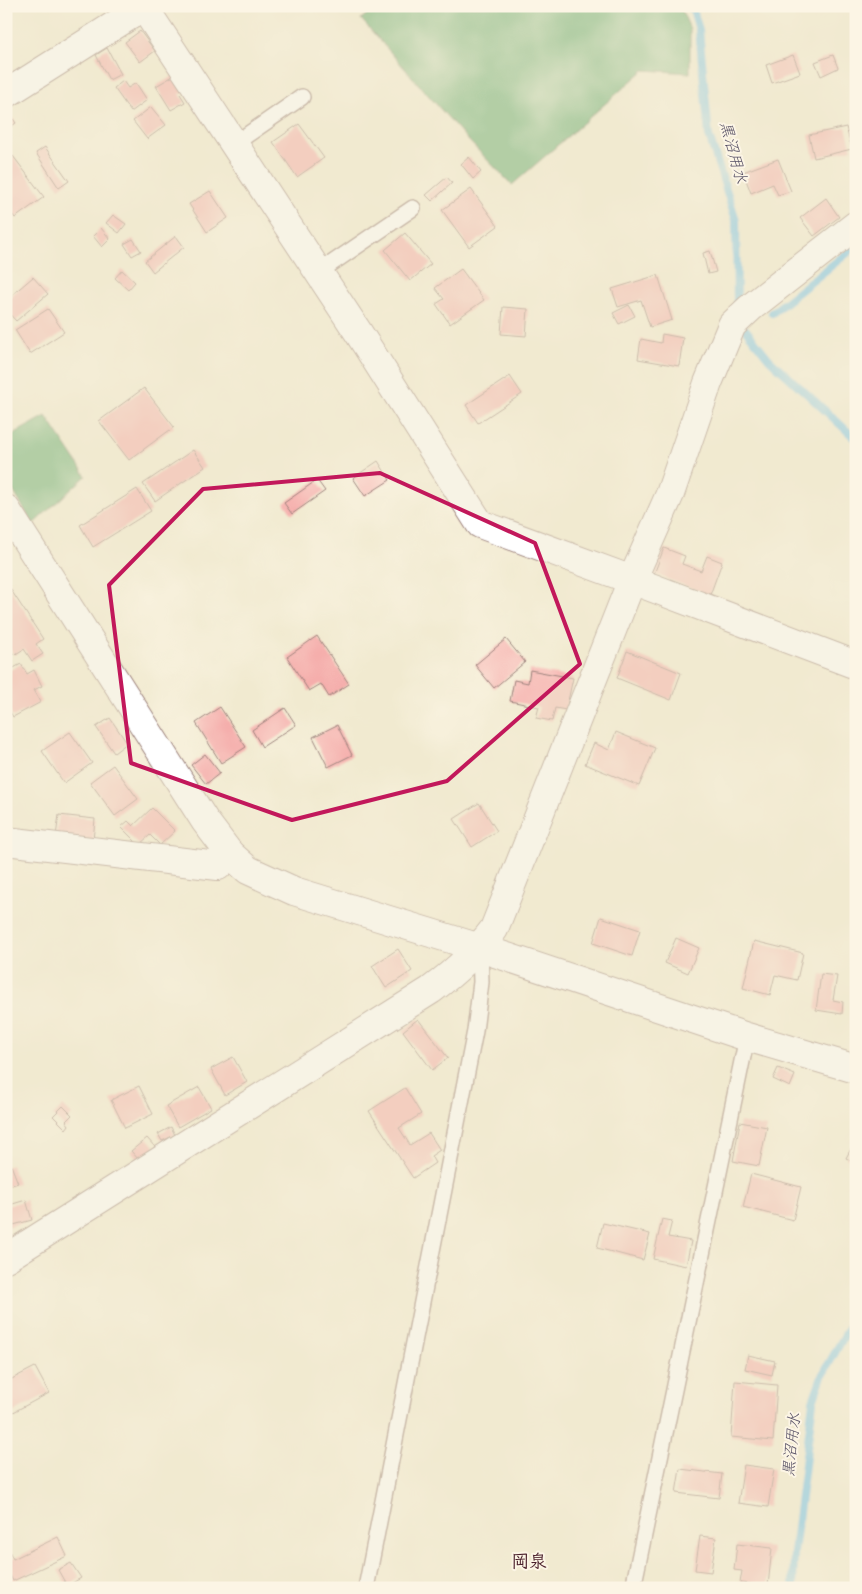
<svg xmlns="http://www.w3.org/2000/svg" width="862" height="1594" font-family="'Gochi Hand','Klee One',sans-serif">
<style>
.forest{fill:#68ad72;stroke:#59664e}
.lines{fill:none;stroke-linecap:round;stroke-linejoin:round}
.stream{stroke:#6ec0ea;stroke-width:8}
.building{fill:#f5aeac}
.service-casing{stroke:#9e847e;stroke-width:18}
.minor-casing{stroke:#9e847e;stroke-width:30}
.tertiary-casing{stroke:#9e847e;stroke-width:30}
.service{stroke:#fff;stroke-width:15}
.minor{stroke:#fff;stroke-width:28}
.tertiary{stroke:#fff;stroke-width:28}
.marked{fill:none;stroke:#c2185b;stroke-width:4;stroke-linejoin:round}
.labels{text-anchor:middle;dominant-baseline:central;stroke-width:4;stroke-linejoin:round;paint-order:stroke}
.water-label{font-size:16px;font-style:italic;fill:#554f64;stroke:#fcf5e5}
.quarter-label{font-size:18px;font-weight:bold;fill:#4a1f2b;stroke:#fcf5e5}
</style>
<rect width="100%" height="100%" fill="#fcf5e5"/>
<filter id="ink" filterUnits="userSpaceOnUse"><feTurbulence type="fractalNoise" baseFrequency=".02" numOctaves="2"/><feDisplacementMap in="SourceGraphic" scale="10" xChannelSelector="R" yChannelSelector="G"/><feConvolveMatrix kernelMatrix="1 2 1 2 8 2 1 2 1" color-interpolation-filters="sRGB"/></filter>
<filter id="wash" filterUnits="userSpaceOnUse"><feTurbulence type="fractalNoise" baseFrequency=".0096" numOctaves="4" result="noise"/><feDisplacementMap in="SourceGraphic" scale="20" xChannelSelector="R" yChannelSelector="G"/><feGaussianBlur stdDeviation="1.12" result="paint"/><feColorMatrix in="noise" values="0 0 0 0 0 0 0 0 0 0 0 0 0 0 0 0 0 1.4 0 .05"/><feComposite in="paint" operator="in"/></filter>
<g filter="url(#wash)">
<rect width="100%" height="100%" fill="#f1ead0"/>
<g class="forest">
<polygon points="377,6 680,6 690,29 690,73 644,70 512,185 466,138 361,19"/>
<polygon points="46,416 86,476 33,524 6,479 6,438"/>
</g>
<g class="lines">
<g class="stream">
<polyline points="692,6 699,30 709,136 736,220 737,308"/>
<polyline points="772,313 856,246"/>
<polyline points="746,330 769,359 856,439"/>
<polyline points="793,1588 794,1552 813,1401 822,1376 856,1315"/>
</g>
</g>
<g id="blocks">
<g class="building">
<polygon points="140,31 155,51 140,62 125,42"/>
<polygon points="107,48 121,74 109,80 96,55"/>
<polygon points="793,55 800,73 772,83 766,65"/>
<polygon points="833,55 838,68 821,76 815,62"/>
<polygon points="175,75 185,92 180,94 185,102 171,110 156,86"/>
<polygon points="123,81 128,88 136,83 147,100 131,112 114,88"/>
<polygon points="151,107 166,125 147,139 133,121"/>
<polygon points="6,109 16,123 6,130"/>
<polygon points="299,124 324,158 297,177 273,142"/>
<polygon points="846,127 852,149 814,158 809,135"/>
<polygon points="45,147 69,181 59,188 36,153"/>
<polygon points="13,156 44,197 15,218 6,206 6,161"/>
<polygon points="469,157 481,172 473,179 461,164"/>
<polygon points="778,159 791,191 778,195 773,184 751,193 743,172"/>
<polygon points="447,177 452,183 432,201 426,195"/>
<polygon points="471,189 498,226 469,247 442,210"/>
<polygon points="210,191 228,218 207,232 189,204"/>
<polygon points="826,198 839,217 814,236 800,218"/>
<polygon points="113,215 126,224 119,233 106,223"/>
<polygon points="101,228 110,239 102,247 93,236"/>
<polygon points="405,233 431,264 410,281 385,250"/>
<polygon points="176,236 184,247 153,272 145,261"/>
<polygon points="133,239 141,251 132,256 124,244"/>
<polygon points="710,251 716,272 708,274 703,253"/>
<polygon points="461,269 484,300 450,324 436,304 444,299 435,288"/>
<polygon points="122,270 135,282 128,290 115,278"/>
<polygon points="658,275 672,320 650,327 641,300 618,307 612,289"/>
<polygon points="33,277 48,294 16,321 6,310 6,300"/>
<polygon points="629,305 635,316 619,324 613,313"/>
<polygon points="503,307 528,309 526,336 501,334"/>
<polygon points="48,309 64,332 30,354 15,330"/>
<polygon points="662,334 683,338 679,366 638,359 641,339 661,343"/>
<polygon points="510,376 522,394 478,423 466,405"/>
<polygon points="144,388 174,427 129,460 99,421"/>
<polygon points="193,450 205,467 155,501 143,484"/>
<polygon points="378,461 390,480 365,496 353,478"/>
<polygon points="317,480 325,491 292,514 284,503"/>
<polygon points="137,489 151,511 93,547 80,525"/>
<polygon points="664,548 685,556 682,564 701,571 707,556 722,562 710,595 654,574"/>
<polygon points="9,587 43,639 36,644 43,654 32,661 24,649 14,655 6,643 6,589"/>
<polygon points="317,636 349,684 329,697 321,684 309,691 287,657"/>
<polygon points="506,639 525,662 494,688 475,665"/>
<polygon points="627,651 681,673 671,700 617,678"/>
<polygon points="21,664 27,674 34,670 42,686 34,690 41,702 13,717 6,705 6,672"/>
<polygon points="530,670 573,678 566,710 555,708 552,721 536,718 539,707 510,701 514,680 528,683"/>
<polygon points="220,707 246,747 221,763 196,723"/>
<polygon points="285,708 296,725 262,747 252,730"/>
<polygon points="110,718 127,743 114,753 96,727"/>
<polygon points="337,725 352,755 328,767 313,737"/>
<polygon points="70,732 92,763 64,783 42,751"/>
<polygon points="616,732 655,748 639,786 585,764 594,743 609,750"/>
<polygon points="205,754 220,773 206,784 191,765"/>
<polygon points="113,765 138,799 115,816 90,782"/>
<polygon points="479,803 497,831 472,847 454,819"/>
<polygon points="152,808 175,831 160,845 150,835 139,845 121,827 128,821 133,826"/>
<polygon points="59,815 95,819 93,841 56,836"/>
<polygon points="601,917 640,930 632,956 593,943"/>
<polygon points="676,938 699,948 688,973 665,963"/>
<polygon points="754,941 803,953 797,980 775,975 770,995 743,988"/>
<polygon points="398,949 412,971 386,988 372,966"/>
<polygon points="821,974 837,976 833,1000 843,1002 842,1014 816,1010"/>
<polygon points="418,1019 448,1058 432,1070 403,1031"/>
<polygon points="233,1057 247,1082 225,1095 211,1069"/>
<polygon points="778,1068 795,1075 790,1087 773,1079"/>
<polygon points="139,1086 153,1114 125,1128 111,1100"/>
<polygon points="199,1087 211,1108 178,1127 166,1106"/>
<polygon points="405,1088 421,1114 399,1128 410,1145 429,1133 440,1150 431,1156 435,1163 413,1178 369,1111"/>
<polygon points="63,1106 72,1115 66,1121 69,1125 66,1129 53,1116"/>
<polygon points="740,1122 767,1127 759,1166 733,1161"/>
<polygon points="171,1127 175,1135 162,1141 158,1134"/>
<polygon points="147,1138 155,1147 139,1160 131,1151"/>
<polygon points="853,1145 856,1147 856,1163 846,1158"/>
<polygon points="11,1165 18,1183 6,1187 6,1167"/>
<polygon points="751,1174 801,1187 793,1220 743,1207"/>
<polygon points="26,1200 32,1220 6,1227 6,1206"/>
<polygon points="662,1219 672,1221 668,1237 691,1241 686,1266 653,1259"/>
<polygon points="603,1223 650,1234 643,1260 597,1248"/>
<polygon points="748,1355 775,1361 772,1375 745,1369"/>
<polygon points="35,1367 49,1393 6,1416 6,1382"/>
<polygon points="735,1381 777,1385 773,1441 731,1437"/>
<polygon points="744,1465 774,1469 768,1507 738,1503"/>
<polygon points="680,1469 722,1474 719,1498 676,1493"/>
<polygon points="700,1536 716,1538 711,1572 695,1570"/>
<polygon points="58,1537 67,1556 13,1581 6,1568 6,1545 13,1559"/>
<polygon points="737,1544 772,1548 768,1586 740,1583 742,1571 734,1570"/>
<polygon points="71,1563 81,1578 67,1586 58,1570"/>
</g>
</g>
</g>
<g filter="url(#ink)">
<use href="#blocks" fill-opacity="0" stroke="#9e847e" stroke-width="1"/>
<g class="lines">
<defs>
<g id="service">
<polyline points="234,144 302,97"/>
<polyline points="319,272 413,208"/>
<polyline points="366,1588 475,1031 481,982 480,948"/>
<polyline points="633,1588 747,1037"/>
</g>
<g id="minor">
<polyline points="143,6 358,332 480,524 632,580 856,665"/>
<polyline points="6,94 145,6"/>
<polyline points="6,841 218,866 230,854"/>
<path d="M6,1258L431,990C455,972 476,953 494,929L632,580L670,494L708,383L732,325L750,308L856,225"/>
</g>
<polyline id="tertiary" points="6,509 205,821 230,854 248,870 294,891 480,948 747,1037 856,1069"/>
</defs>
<use href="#service" class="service-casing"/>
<use href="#minor" class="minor-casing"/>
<use href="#tertiary" class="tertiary-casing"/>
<use href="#service" class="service"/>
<use href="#minor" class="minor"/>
<use href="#tertiary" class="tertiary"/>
</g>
</g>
<path d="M0 0H862V1594H0ZM380,473L535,543L580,664L447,781L292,820L131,763L109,585L203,489Z" fill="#f1ead0" fill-opacity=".55" fill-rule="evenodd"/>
<path class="marked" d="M380,473L535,543L580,664L447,781L292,820L131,763L109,585L203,489Z"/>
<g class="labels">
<g class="water-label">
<text transform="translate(731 153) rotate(75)">黒沼用水</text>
<text transform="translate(794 1445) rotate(-84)">黒沼用水</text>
</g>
<g class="quarter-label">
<text x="529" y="1563">岡泉</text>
</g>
</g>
<rect width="862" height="1594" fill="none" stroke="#fcf5e5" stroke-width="25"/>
</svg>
